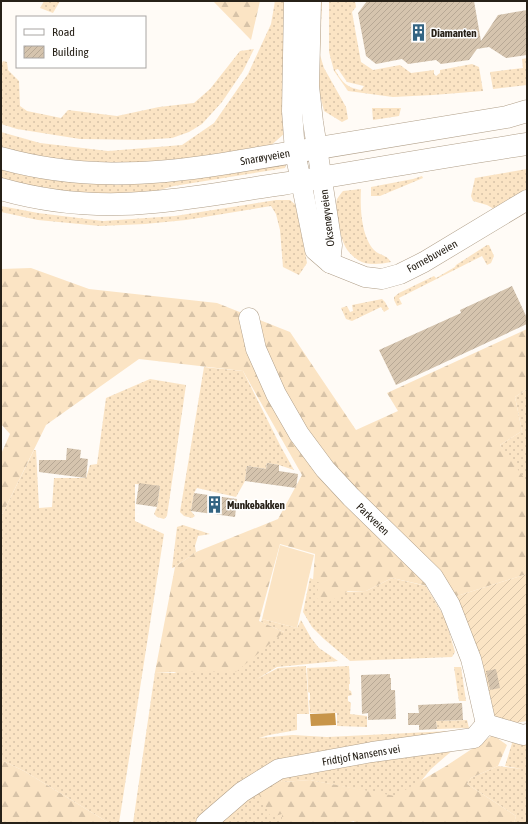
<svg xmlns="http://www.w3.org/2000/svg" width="528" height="824" font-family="'Asap Condensed',sans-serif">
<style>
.grass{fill:url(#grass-dots);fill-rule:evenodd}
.forest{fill:url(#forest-firs)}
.garden{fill:url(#garden-furrows)}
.pitch{fill:#fbe4c4}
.water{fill:#c89549}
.building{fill:url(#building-hatch)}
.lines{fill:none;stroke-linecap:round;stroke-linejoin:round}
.minor-casing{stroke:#b09f89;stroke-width:21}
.major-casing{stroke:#b09f89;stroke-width:23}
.minor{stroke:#fff;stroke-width:20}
.major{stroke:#fff;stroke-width:22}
.labels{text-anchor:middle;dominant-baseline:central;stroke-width:3;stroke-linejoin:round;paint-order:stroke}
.poi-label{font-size:11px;font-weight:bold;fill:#272118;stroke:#fff;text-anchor:start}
.street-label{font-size:11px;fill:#272118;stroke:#fff}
</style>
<defs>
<pattern id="grass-dots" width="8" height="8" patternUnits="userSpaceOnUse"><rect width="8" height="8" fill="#fbe4c4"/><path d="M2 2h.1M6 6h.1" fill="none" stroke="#d7c3a8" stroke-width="1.8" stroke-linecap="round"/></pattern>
<pattern id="forest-firs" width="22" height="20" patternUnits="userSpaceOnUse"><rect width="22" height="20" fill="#fbe4c4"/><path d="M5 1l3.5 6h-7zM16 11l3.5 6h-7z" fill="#d7c3a8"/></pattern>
<pattern id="garden-furrows" width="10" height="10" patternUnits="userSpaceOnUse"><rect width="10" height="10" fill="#fbe4c4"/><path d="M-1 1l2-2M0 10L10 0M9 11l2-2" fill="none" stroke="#d7c3a8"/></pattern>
<pattern id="building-hatch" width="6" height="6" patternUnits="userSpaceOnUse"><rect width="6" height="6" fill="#d5c4ae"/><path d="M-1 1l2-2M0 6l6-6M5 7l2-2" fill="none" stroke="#b7a895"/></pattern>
</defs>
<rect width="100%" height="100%" fill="#fffbf6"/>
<g class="grass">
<polygon points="44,1 60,1 53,13 40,8"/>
<polygon points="275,1 289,1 285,133 268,148 142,164 45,159 1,150 1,132 40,143 108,151 182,145 214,123 248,74 271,24"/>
<polygon points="320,1 322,3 320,55 324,68 346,107 348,119 342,122 324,111 317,83"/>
<path d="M329,1H355L356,7L352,12L361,62L373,70L400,65L411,73L434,70V74L436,76L440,73V70L472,64L479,67L483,91L433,95L393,97L348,91L334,71L329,52ZM338,69L347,82L364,86L361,90C346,87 343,83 335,70Z"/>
<polygon points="254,49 243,71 222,102 202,124 189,132 172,138 141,140 80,139 17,129 1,124 1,65 3,61 7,62 8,70 19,81 20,106 27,111 61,118 68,110 117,116 159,107 194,103 210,89 240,51"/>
<polygon points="527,58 527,85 493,89 490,72 523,68 522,59"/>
<polygon points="372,108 401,108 399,116 373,120"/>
<polygon points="286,165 285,168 174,186 141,195 74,194 22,186 1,178 1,167 185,177"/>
<polygon points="527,169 527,190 512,198 494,209 487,205 473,201 471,196 475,178"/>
<polygon points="422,176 423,178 380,196 371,196 371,187 413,179"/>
<path d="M361,189C360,207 361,236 374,250C380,256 386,254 391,262C380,264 368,266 358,260C353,257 346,250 344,244C340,236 334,206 337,199C339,196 341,193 343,191Z"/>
<polygon points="276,200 290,200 297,206 307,263 299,275 283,267 280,230 276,214 271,206 186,220 145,224 100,226 38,220 1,212 1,206 38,213 103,221 175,216"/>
<polygon points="487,245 489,245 494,256 491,263 487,265 482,256 399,298 402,304 397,306 394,300 394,297 399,293 434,276 436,278 455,267 456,265"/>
<polygon points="382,299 385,302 389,309 384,312 381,307 352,321 346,319 341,308 347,306 350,312 353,311 352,305"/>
<polygon points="204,367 243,371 281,447 294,470 279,465 267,463 266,469 247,466 245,481 236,497 197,488 194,493 191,511 195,516 192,518 184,516 180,512"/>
<polygon points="150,379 186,385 167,516 164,519 157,517 154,514 157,507 160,486 135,484 135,521 164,534 119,823 109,823 24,771 1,760 1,517 34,450 36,450 39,508 52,507 54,478 86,478 90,465 97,464 106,398"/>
<polygon points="527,389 527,488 500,445 522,431 515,397"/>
<polygon points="183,525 210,534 198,536 195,546 196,552 175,567 172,568 177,527"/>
<polygon points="310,578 343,592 366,591 392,578 426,586 445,618 455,652 452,657 350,661 324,639 312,627 303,612"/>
<polygon points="262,619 297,628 301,620 311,638 319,648 338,661 277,667 257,679 278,668 306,666 309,714 297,714 297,730 269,735 259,738 293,735 327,737 470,730 301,758 202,823 133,823 155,672 174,673 284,632 261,622"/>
<polygon points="349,666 350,684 349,684 349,690 351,691 352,695 348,696 348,701 351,703 350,714 367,716 367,727 337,726 337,713 310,713 309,700 310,700 310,693 308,692 307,668"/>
<polygon points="454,667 461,667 466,701 459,701"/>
<polygon points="467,720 469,728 437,729 436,721"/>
<polygon points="527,736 527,823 514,823 516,816 467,784 471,778 498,766 522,769 505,766 514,737"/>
<polygon points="460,745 447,755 431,769 406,799 310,780 282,782 279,775"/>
<polygon points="255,787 282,814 282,823 217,823"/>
</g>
<g class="forest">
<polygon points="213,1 260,1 251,40"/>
<polygon points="31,268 89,289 217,303 290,332 356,430 398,411 387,393 527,329 527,389 515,397 522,431 500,445 527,482 527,574 457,596 432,587 392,578 366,591 348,591 329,602 315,598 320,583 313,580 315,554 280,544 259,621 284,632 236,672 155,672 175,567 196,552 278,519 302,475 243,371 139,359 46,425 1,517 1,454 10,434 1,424 1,269"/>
<polygon points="493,735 507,745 498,766 471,778 467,784 516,816 514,823 355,823 354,821 346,823 282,823 282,814 271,817 255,787 279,775 282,782 310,780 395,796 446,766"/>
<polygon points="1,760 24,771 109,823 1,823"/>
</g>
<polygon class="garden" points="527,574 527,721 501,725 490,711 474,648 457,596"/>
<polygon class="pitch" points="280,545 314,555 297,628 262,619"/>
<polygon class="water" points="335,713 336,725 311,726 310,714"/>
<g class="building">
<polygon points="367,1 474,1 481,41 498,15 527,10 527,55 506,58 489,47 477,49 469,60 441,64 436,60 408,64 402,59 376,64 366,56 358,13"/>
<polygon points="512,286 527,318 527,324 396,385 379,350 461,313 460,310"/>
<polygon points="67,448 81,450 80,458 88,459 86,478 39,472 39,460 66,460"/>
<polygon points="267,463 279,465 279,471 298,474 296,488 245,481 247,466 266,469"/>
<polygon points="139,483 160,486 157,507 136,504"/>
<polygon points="194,493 237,499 235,517 191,511"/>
<polygon points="496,669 500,688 490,690 486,671"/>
<polygon points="390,674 390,678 391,678 391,690 395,690 396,719 368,720 368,713 362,714 361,675"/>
<polygon points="462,703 463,720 436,721 437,729 419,730 419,725 408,725 408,713 419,713 418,705"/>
</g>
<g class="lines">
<defs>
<g id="minor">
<polyline points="294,1 292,111 295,152 315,250 330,263 365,277 382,279 400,274 424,262 527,200"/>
<polyline points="311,1 309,86 313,122 332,245 330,263"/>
<polyline points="249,318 256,349 276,394 299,434 325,469 351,497 433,577 450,605 471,659 474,671 486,724"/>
<polyline points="486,724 523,735 527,734"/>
<polyline points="206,823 242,792 279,769 372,752 474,738 486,724"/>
</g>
<g id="major">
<path d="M1,158C76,179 146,176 222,164L507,117L527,111"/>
<path d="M1,189C50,203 103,207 154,202C197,198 240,190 282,184C364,171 445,156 527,144"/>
</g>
</defs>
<use href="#minor" class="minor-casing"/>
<use href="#major" class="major-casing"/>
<use href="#minor" class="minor"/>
<use href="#major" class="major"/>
</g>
<defs>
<symbol id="building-bare" viewBox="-9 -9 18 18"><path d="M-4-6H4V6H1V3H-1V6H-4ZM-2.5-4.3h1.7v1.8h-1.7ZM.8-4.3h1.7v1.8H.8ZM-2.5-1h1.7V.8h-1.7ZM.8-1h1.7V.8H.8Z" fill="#336482" stroke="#fff" stroke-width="2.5" paint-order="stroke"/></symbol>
</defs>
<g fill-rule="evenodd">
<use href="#building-bare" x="406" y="20" width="25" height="25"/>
<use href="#building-bare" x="202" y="492" width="25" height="25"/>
</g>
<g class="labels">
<g class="poi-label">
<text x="431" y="33">Diamanten</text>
<text x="227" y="505">Munkebakken</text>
</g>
<g class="street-label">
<text transform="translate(265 157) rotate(-10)">Snarøyveien</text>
<text transform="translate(327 218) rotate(-97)">Oksenøyveien</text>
<text transform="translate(432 256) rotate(-29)">Fornebuveien</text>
<text transform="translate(373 519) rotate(44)">Parkveien</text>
<text transform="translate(361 755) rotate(-10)">Fridtjof Nansens vei</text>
</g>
</g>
<rect width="528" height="824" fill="none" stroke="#272118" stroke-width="4"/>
<rect x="16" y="16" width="130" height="52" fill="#ffffff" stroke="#a9a6a3"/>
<rect x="24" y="29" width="20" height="6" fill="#ffffff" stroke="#a9a6a3"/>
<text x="52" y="36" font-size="12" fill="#272118">Road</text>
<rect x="24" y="46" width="20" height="12" fill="url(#building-hatch)" stroke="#a9a6a3"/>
<text x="52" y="56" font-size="12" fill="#272118">Building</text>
</svg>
